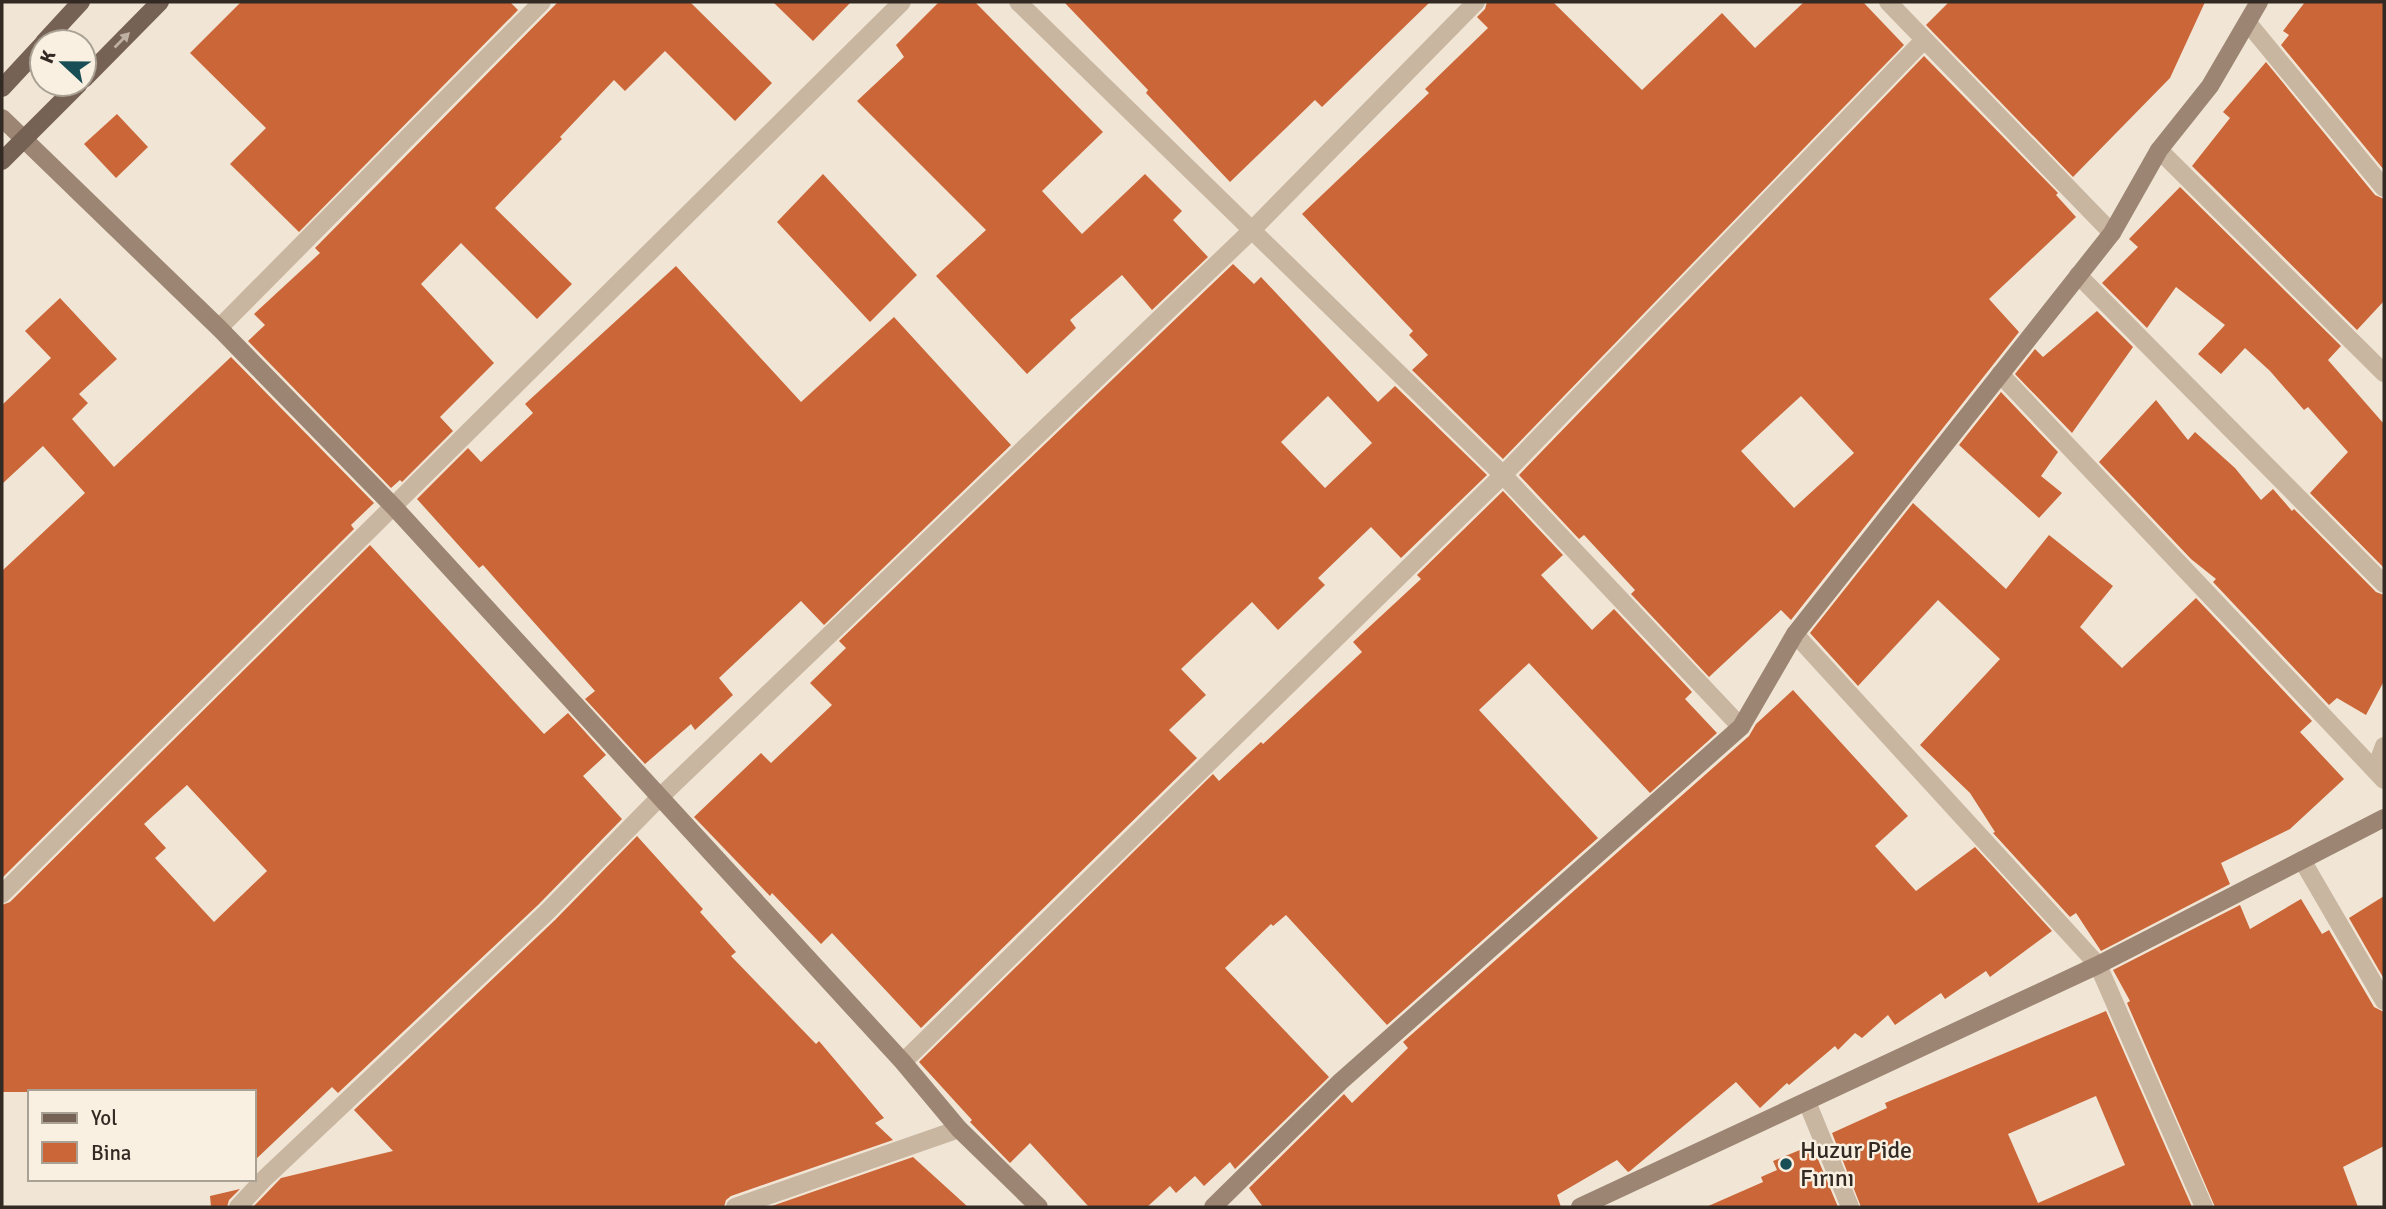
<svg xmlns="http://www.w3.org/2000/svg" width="2386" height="1209" font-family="Signika,sans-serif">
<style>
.building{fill:#cb6639;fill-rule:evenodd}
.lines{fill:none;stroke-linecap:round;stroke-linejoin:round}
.street{stroke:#c9b6a1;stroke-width:18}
.secondary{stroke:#9d8573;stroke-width:18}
.primary{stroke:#766254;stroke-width:18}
.oneway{fill:#beb0a2}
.poi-dot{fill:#194e56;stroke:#f9f0e1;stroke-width:2.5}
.labels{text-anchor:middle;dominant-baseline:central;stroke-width:5;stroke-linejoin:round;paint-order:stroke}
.poi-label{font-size:24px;fill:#332a24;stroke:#f9f0e1;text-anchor:start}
</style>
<rect width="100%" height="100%" fill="#f1e6d5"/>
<g class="building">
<polygon points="241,2 510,2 518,10 299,232 230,164 266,128 190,53"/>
<polygon points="558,2 690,2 772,83 735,121 665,51 625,91 614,80 560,137 562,139 495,208 572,284 537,319 461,243 421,284 494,363 440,417 453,431 402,482 400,480 391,488 248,341 265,325 254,314 320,253 315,248"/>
<polygon points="773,2 851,2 813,41"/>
<polygon points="939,2 975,2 1103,132 1042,191 1082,234 1145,174 1182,211 1173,220 1208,257 1152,310 1122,275 1070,320 1076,328 1027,374 936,276 986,230 857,101 904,57 896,45"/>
<polygon points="1064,2 1430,2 1322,107 1315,100 1230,182 1146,93 1148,90"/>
<polygon points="1487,2 1553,2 1642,90 1722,13 1755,48 1804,2 1863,2 1904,45 1503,459 1412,370 1428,355 1409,335 1413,331 1302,214 1429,93 1425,89 1488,28 1477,17 1485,9"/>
<polygon points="1949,2 2205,2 2170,78 2073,177 1926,25"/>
<polygon points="2305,2 2384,2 2384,170 2281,45 2289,35 2283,31"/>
<path d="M1924,56L2058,193L2056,195L2076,217L1989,299L2019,332L1791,620L1781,610L1709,677L1631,594L1635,590L1584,535L1579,539L1519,475ZM1801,396L1854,453L1794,508L1741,451Z"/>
<polygon points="2266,62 2375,195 2384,199 2384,301 2357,330 2192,166 2230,118 2223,112"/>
<polygon points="117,114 148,147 116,178 84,144"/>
<polygon points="823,174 917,275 870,322 777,222"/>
<polygon points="2180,187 2341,346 2328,360 2384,424 2384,568 2310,493 2348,452 2308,407 2304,410 2270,371 2245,348 2221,374 2198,354 2225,325 2176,287 2147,328 2102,283 2138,247 2129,239"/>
<path d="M1233,264L1254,284L1261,277L1378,402L1395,386L1487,475L1401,558L1371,527L1318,578L1325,585L1278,630L1252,602L1181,669L1206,695L1169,730L1197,758L921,1028L832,933L821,944L772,893L770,896L694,817L761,753L771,763L832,705L810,683L846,648L839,641ZM1328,396L1372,443L1325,488L1281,442Z"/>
<polygon points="676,266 801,402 894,317 1011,445 824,625 801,601 719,678 733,695 695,730 691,724 645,764 585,699 595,691 483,565 479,568 417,499 468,448 481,462 533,413 525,404"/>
<polygon points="60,298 117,359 79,394 88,403 72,419 114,467 231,357 374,503 351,525 354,529 2,878 2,571 85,493 43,446 2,484 2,405 51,358 25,331"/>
<polygon points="2097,311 2133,347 2072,433 2015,374 2035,349 2043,357"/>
<polygon points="2001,392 2058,452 2041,476 2062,493 2039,518 1959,445"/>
<polygon points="2156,400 2188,440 2195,432 2235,468 2261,500 2273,489 2292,511 2294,509 2376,592 2384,595 2384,681 2366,715 2337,698 2329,705 2213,582 2216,579 2191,559 2099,462"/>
<polygon points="1503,491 1563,555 1541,575 1592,630 1614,609 1692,692 1685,699 1717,733 1650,793 1529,663 1479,710 1598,838 1387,1025 1286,915 1273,926 1271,924 1225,968 1329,1077 1235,1169 1230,1162 1204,1186 1195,1176 1176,1193 1170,1186 1147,1207 1089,1207 1030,1143 1010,1163 970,1122 972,1120 919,1062 1213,774 1219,781 1261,742 1263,744 1362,652 1353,642 1421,579 1417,575"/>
<polygon points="1913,503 2006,589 2049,535 2113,586 2080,627 2122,668 2196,598 2312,721 2300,732 2344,779 2290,829 2221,863 2230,884 2101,951 2076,913 2070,917 1993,833 1995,832 1970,793 1920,745 2000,659 1938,600 1858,686 1810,633"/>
<path d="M370,545L544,734L568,713L606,755L583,776L622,819L539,904L338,1093L332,1087L254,1161V1092H2V905L10,902ZM187,785L267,871L214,922L155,858L166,848L144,824Z"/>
<polygon points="1793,690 1908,816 1875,846 1916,891 1975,847 2052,931 1990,977 1986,971 1945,999 1941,993 1895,1025 1888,1015 1862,1038 1855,1033 1838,1050 1835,1046 1789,1085 1787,1083 1760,1108 1736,1082 1630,1171 1628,1172 1617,1160 1557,1195 1561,1207 1263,1207 1249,1188 1344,1094 1352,1103 1408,1048 1403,1042 1749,736 1756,724"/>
<polygon points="637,836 703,909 700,912 736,952 731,956 816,1044 819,1041 884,1118 875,1123 893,1140 731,1196 726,1200 724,1207 253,1207 281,1178 393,1151 354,1110 555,920"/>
<polygon points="2384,896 2384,979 2349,918"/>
<polygon points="2301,899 2322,934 2329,930 2374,1007 2384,1012 2384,1146 2343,1167 2358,1207 2215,1207 2127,1003 2130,1001 2113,970 2240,905 2250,929"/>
<path d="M2106,1011L2192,1207H1861L1832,1133L1887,1108L1885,1103ZM2096,1096L2125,1165L2038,1203L2008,1134Z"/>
<polygon points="1812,1145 1838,1207 1706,1207 1763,1182 1761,1177 1777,1170 1773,1161"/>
<polygon points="913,1157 968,1207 769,1207"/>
<polygon points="240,1189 229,1200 227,1207 211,1207 210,1196"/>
</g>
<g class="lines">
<g class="street">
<polyline points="1018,2 1503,475 1741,727"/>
<polyline points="1888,2 2112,233"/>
<polyline points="2248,23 2384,188"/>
<polyline points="2159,150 2384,373"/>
<polyline points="2078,275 2384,584"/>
<polyline points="219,328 542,2"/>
<polyline points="2000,374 2384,780"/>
<polyline points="1795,634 2098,965 2204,1207"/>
<polyline points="2375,770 2384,746"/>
<polyline points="2302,860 2384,1001"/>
<polyline points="2,894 902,2"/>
<polyline points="903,1062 1503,475 1924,40"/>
<polyline points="1807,1102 1850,1207"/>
<polyline points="238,1207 264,1179 547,912 659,798 1251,231 1476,2"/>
<polyline points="735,1207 959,1129"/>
</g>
<g class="secondary">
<polyline points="2,118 219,328 394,507 903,1062 959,1129 1039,1207"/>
<polyline points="1213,1207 1340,1082 1741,727 1795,634 2112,233 2159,150 2210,86 2259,2"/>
<polyline points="1580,1207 2098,965 2384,818"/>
</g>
<g class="primary">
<polyline points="44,42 81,2"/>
<polyline points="84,79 160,2"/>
<polyline points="2,88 42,45"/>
<polyline points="2,161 79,84"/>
</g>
</g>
<defs><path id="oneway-solid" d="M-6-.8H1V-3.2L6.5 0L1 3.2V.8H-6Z" transform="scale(1.75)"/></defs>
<use class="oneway" href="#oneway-solid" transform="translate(122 40) rotate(-45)"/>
<circle class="poi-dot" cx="1786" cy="1164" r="7"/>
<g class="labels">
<g class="poi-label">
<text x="1800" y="1150">Huzur Pide<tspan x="1800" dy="28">Fırını</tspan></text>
</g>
</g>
<rect width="2386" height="1209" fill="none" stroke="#332a24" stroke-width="7"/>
<rect x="28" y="1090" width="228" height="91" fill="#f9f0e1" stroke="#aaa195" stroke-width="2"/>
<rect x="42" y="1113" width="35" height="10" fill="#766254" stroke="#aaa195" stroke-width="2"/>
<text x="91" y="1125" font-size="21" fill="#332a24">Yol</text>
<rect x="42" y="1142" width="35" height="21" fill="#cb6639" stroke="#aaa195" stroke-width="2"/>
<text x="91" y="1160" font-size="21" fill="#332a24">Bina</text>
<g transform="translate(63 63) rotate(292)"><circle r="33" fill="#f9f0e1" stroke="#aaa195" stroke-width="2"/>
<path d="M0-5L12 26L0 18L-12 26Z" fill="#194e56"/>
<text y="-10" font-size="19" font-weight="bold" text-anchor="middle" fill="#332a24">K</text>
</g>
</svg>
